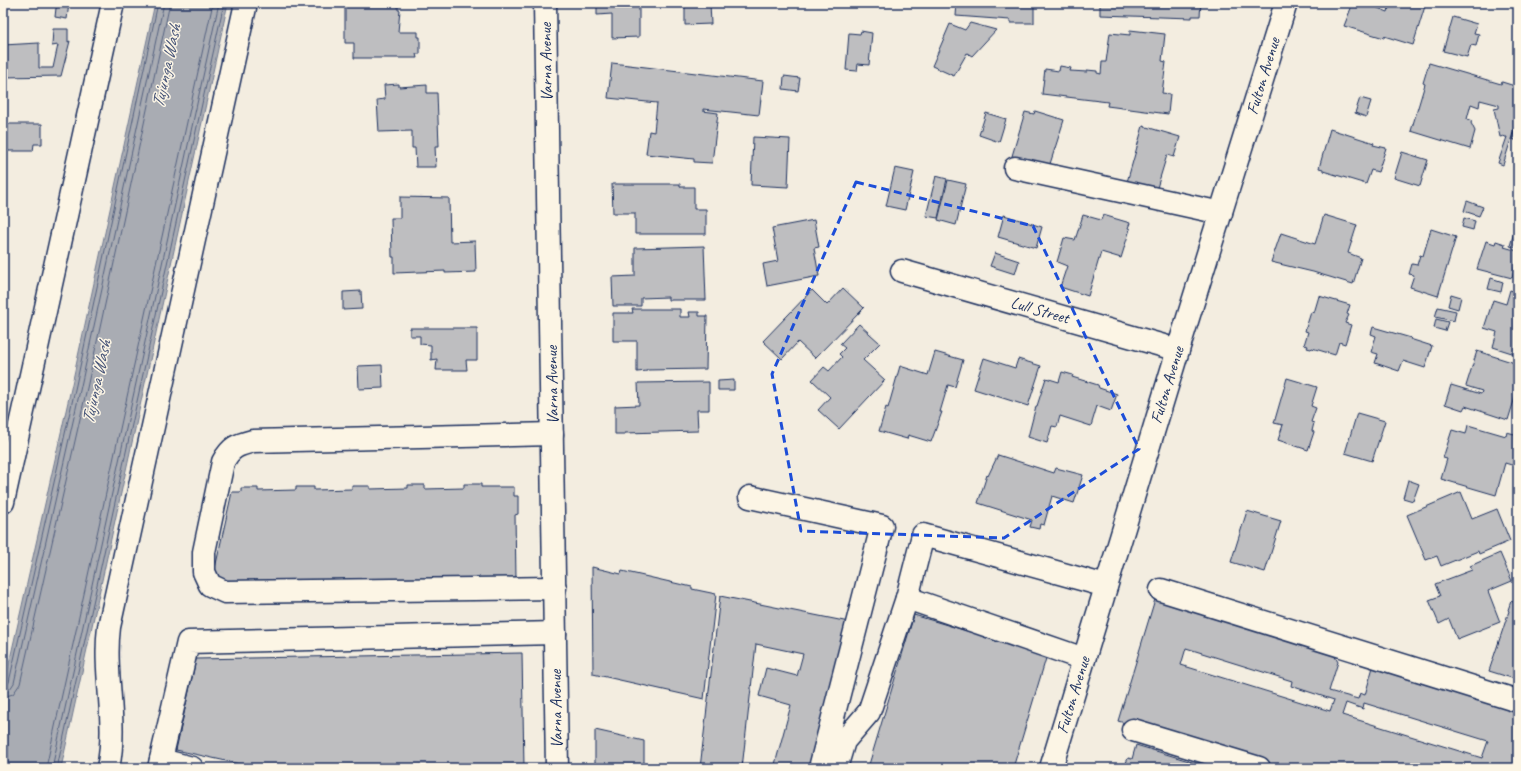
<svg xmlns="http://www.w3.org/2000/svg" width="1521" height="771" font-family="Caveat,sans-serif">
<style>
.water{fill:#a9acb3;stroke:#707a91}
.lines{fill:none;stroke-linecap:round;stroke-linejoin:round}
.shore{stroke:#546180;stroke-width:1}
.building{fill:#bebec0;stroke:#1b2f5e;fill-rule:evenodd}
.minor-casing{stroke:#1b2f5e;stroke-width:25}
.minor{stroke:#fcf5e5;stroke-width:22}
.marked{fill:none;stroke:#1d4ed8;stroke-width:3;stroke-dasharray:8 5;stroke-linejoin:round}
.labels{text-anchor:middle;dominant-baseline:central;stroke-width:3;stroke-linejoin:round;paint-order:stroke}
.street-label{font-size:17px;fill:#1b2f5e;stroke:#fcf5e5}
.water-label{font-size:18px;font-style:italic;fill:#465478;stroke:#fcf5e5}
</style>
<rect width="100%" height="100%" fill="#f3ede0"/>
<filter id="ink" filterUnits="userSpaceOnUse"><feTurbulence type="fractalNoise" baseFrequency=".025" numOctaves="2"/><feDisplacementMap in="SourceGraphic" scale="8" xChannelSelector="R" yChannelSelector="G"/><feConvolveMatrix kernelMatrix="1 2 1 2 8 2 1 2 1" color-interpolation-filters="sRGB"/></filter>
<g filter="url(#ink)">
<polygon class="water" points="155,3 228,3 61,768 3,768 3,690 72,384"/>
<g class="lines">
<g class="shore">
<polyline points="3,686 7,685 9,682 76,385 158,3"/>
<polyline points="3,691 10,689 14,683 81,386 164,3"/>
<polyline points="3,697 13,694 20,684 87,388 170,3"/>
<polyline points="46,768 213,3"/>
<polyline points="52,768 219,3"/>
<polyline points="57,768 224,3"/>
</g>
</g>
<g class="building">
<polygon points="65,3 69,3 67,19 55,17 56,8"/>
<polygon points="345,3 437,3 437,5 398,4 398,10 400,10 398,32 418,32 418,37 420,37 420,54 416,54 417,58 354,58 354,43 345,43"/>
<polygon points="597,3 639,3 639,37 612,38 612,14 597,15"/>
<polygon points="685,3 710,3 711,24 685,25"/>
<polygon points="957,3 1034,3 1034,23 1010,23 1010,20 956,16"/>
<polygon points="1100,3 1201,3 1200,16 1192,16 1192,18 1100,15"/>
<polygon points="1353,3 1365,3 1388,12 1390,3 1426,3 1413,45 1384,36 1384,38 1344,26"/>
<polygon points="1453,17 1477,24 1474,33 1479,34 1476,46 1471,45 1467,57 1443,51"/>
<polygon points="970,23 996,30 972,56 967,53 954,76 932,66 950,24 965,30"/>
<polygon points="53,29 68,29 68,42 70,41 61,76 3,77 3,45 39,43 39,68 53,68 58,45 52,46"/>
<polygon points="1130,30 1165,34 1162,61 1166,62 1162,93 1170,94 1168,114 1107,106 1108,102 1042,94 1045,69 1059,71 1060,66 1071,68 1070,71 1087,72 1087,70 1097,71 1097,73 1101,74 1102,62 1106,62 1110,33 1130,35"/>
<polygon points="861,31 872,33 869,65 858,64 857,71 846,70 849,33 860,34"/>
<polygon points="612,63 763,81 759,115 703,109 703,111 718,113 712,163 694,162 694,159 646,154 649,131 654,132 657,103 608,98"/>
<polygon points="1429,63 1501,84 1502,82 1518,87 1518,117 1503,165 1498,163 1507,137 1505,137 1504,136 1500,137 1494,109 1499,108 1499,105 1480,100 1479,107 1471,104 1467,119 1472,121 1471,123 1475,131 1470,149 1411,131 1425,84 1423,83"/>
<polygon points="784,76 800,78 798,91 783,89"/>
<polygon points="399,84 399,87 427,85 427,93 437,93 439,146 435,146 436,167 416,167 415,148 412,148 412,131 379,132 377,100 385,99 384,85"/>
<polygon points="1360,98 1371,101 1366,117 1355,113"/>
<polygon points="1035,111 1064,120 1049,167 1012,156 1025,112 1034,114"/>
<polygon points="986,113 1006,119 999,142 979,135"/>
<polygon points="7,124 42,124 42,144 34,144 33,151 7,151"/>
<polygon points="1516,125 1518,126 1518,141 1512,139"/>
<polygon points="1143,126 1180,137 1174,157 1167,155 1156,191 1127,182"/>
<polygon points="1330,129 1374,143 1373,145 1386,148 1378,172 1371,170 1366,184 1323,171 1323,169 1319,168"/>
<polygon points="753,137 790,139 788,187 751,185"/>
<polygon points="1402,152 1428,160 1420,186 1394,178"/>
<polygon points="895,168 914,172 905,210 886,206"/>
<polygon points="936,176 947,179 938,218 926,216"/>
<polygon points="948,180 966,184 956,225 938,220"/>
<polygon points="612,184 680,184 680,187 694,187 694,209 706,209 706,234 635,234 635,213 613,213"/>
<polygon points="400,197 449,198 450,242 475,241 476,272 445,273 445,271 394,273 394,257 392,257 391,218 400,218"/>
<polygon points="1467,201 1483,207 1479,216 1464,211"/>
<polygon points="1004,215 1042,227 1036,248 998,237"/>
<polygon points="1083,215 1101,220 1103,215 1130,223 1128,228 1130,229 1121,258 1101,252 1088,296 1060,287 1067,266 1057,262 1064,238 1075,240"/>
<polygon points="1324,215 1357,225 1348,253 1361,258 1353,284 1313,272 1271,262 1281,233 1315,244"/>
<polygon points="1464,218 1475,221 1473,230 1462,227"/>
<polygon points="1518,218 1518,248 1510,246"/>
<polygon points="814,220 819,247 814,248 819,276 767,286 763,264 778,261 772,228"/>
<polygon points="1431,229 1456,237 1438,296 1410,287 1414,275 1409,274 1412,264 1417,265 1420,255 1423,256"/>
<polygon points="1486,241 1495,244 1496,241 1505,244 1504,247 1518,251 1518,256 1512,278 1477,269"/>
<polygon points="704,246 706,300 668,300 668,297 641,298 641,306 613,306 612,277 635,276 635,248"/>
<polygon points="995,253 1019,261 1015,274 990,266"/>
<polygon points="1491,278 1503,282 1501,292 1488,289"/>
<polygon points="843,288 864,308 815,358 798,342 782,359 763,341 812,290 827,305"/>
<polygon points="1510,290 1518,293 1518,355 1493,347 1497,332 1484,328 1493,300 1506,304"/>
<polygon points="361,291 362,309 343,310 343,292"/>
<polygon points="1451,294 1461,297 1458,309 1448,306"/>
<polygon points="1319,296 1350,305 1347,314 1349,315 1345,323 1351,325 1345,344 1339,342 1335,355 1312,348 1311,349 1307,348 1308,346 1304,345 1308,332 1305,331 1311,312 1314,313"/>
<polygon points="1438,307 1456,311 1454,321 1435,317"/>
<polygon points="632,309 680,309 680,317 690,317 689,312 699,312 699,316 707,316 706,369 647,370 647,371 637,372 637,341 613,341 613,313 633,313"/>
<polygon points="1436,319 1448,322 1445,331 1434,328"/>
<polygon points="859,324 880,343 863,360 885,380 839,429 818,410 830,397 812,380 824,367 829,371 842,357 839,354 845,348 840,344"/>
<polygon points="1373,327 1411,338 1410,339 1432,346 1425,368 1403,361 1399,371 1375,363 1378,354 1371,352 1376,336 1371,334"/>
<polygon points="410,328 477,328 477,360 466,360 467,370 436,370 437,359 431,360 431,345 420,344 420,336 410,336"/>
<polygon points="1477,351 1518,364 1518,392 1517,391 1508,420 1465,406 1463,410 1445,404 1451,385 1481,394 1482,391 1466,386"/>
<polygon points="935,352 963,360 955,387 948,385 940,412 942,412 931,442 908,435 907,439 879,431 886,407 888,408 900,366 928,375"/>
<polygon points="984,358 1015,368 1018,359 1041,366 1028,406 974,389"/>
<polygon points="382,365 383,388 359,389 358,366"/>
<polygon points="1062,372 1073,375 1072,377 1098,385 1099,388 1117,394 1111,411 1097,406 1091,426 1060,416 1057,427 1052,426 1047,443 1028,437 1036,406 1037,406 1046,378 1059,382"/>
<polygon points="1287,378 1317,387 1311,406 1316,408 1311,422 1314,423 1312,431 1314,432 1308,450 1278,440 1283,425 1274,423"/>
<polygon points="734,380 734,390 718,390 718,381"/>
<polygon points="709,382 709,410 697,410 698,431 625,433 625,434 615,434 615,406 639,405 638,383"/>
<polygon points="1357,413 1385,421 1372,461 1345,453"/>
<polygon points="1468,425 1506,436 1507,432 1518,435 1518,467 1505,463 1496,495 1441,479 1447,459 1443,458 1452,430 1466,434"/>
<polygon points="998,455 1054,473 1056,468 1083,475 1074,503 1052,496 1044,525 1040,524 1039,529 1030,527 1032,520 978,503 987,475 988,476"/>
<polygon points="1408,480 1419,484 1413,501 1403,498"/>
<polygon points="464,484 481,484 481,487 514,487 514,496 518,496 518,514 515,515 516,579 224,585 214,573 232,492 241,492 241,488 258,488 258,491 296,490 296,487 314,487 314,490 352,489 352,486 370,486 370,489 408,488 408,485 425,485 425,489 464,488"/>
<polygon points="1461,492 1472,519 1497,509 1510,541 1479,554 1478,551 1441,566 1437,556 1426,560 1407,515"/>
<polygon points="1247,511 1281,521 1265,572 1231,562"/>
<polygon points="1500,553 1512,581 1488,591 1500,622 1457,639 1449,619 1439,624 1429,600 1440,596 1435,584 1472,570 1470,566"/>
<polygon points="592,567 621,574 622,571 692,587 692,589 716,594 704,699 593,674"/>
<polygon points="720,596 854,623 816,768 774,768 791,705 759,696 766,668 797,676 803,654 756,644 742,768 700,768"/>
<path d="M1156,596L1334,655L1338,662L1329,691L1358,699L1360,693L1365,695L1373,667L1518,710V768H1279L1133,723L1132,725L1118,721ZM1186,648L1292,681L1291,686L1334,700L1330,711L1181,665ZM1346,703L1363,709L1364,703L1488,741L1482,758L1342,715Z"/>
<polygon points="1511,601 1518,604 1518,680 1489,671 1509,611 1508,610"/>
<polygon points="914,615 1047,655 1013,768 868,768"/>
<polygon points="522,653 524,768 258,768 176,750 196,659"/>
<polygon points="595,730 644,741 644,768 595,768"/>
<polygon points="1136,745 1212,768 1124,768 1128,758 1132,759"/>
</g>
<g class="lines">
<defs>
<g id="minor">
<polyline points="545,3 557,768"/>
<polyline points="1015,168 1221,213"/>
<polyline points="902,271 1178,350"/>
<path d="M552,434L253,441C237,445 231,447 223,462L204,552V572L210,585L225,592L555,588"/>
<polyline points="750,497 882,526 820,768"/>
<polyline points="3,502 113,3"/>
<polyline points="1161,590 1518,701"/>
<polyline points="907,598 1084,659"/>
<polyline points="1133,730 1259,768"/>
<polyline points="161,760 192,768"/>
<path d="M108,768C118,722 103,674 109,627L246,3"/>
<polyline points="159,768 188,642 555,633"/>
<polyline points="836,768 844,741 869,712 907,598 923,535 1106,586"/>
<polyline points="1051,768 1178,350 1286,3"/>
</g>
</defs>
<use href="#minor" class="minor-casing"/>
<use href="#minor" class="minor"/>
</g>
</g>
<path class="marked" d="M856,182L1033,226L1139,449L1004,538L801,531L772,374Z"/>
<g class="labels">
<g class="street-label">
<text transform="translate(546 62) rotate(-91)">Varna Avenue</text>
<text transform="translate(1263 76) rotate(-73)">Fulton Avenue</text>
<text transform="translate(1040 310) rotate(16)">Lull Street</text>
<text transform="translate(552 385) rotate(-91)">Varna Avenue</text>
<text transform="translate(1167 385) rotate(-73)">Fulton Avenue</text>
<text transform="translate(1073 695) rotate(-73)">Fulton Avenue</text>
<text transform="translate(556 709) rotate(-91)">Varna Avenue</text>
</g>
<g class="water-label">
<text transform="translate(166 66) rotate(-78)">Tujunga Wash</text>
<text transform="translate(96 382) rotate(-78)">Tujunga Wash</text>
</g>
</g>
<rect width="1521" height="771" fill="none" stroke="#fcf5e5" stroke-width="16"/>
<rect x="8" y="8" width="1505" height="755" fill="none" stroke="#1b2f5e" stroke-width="1.5" filter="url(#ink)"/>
</svg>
